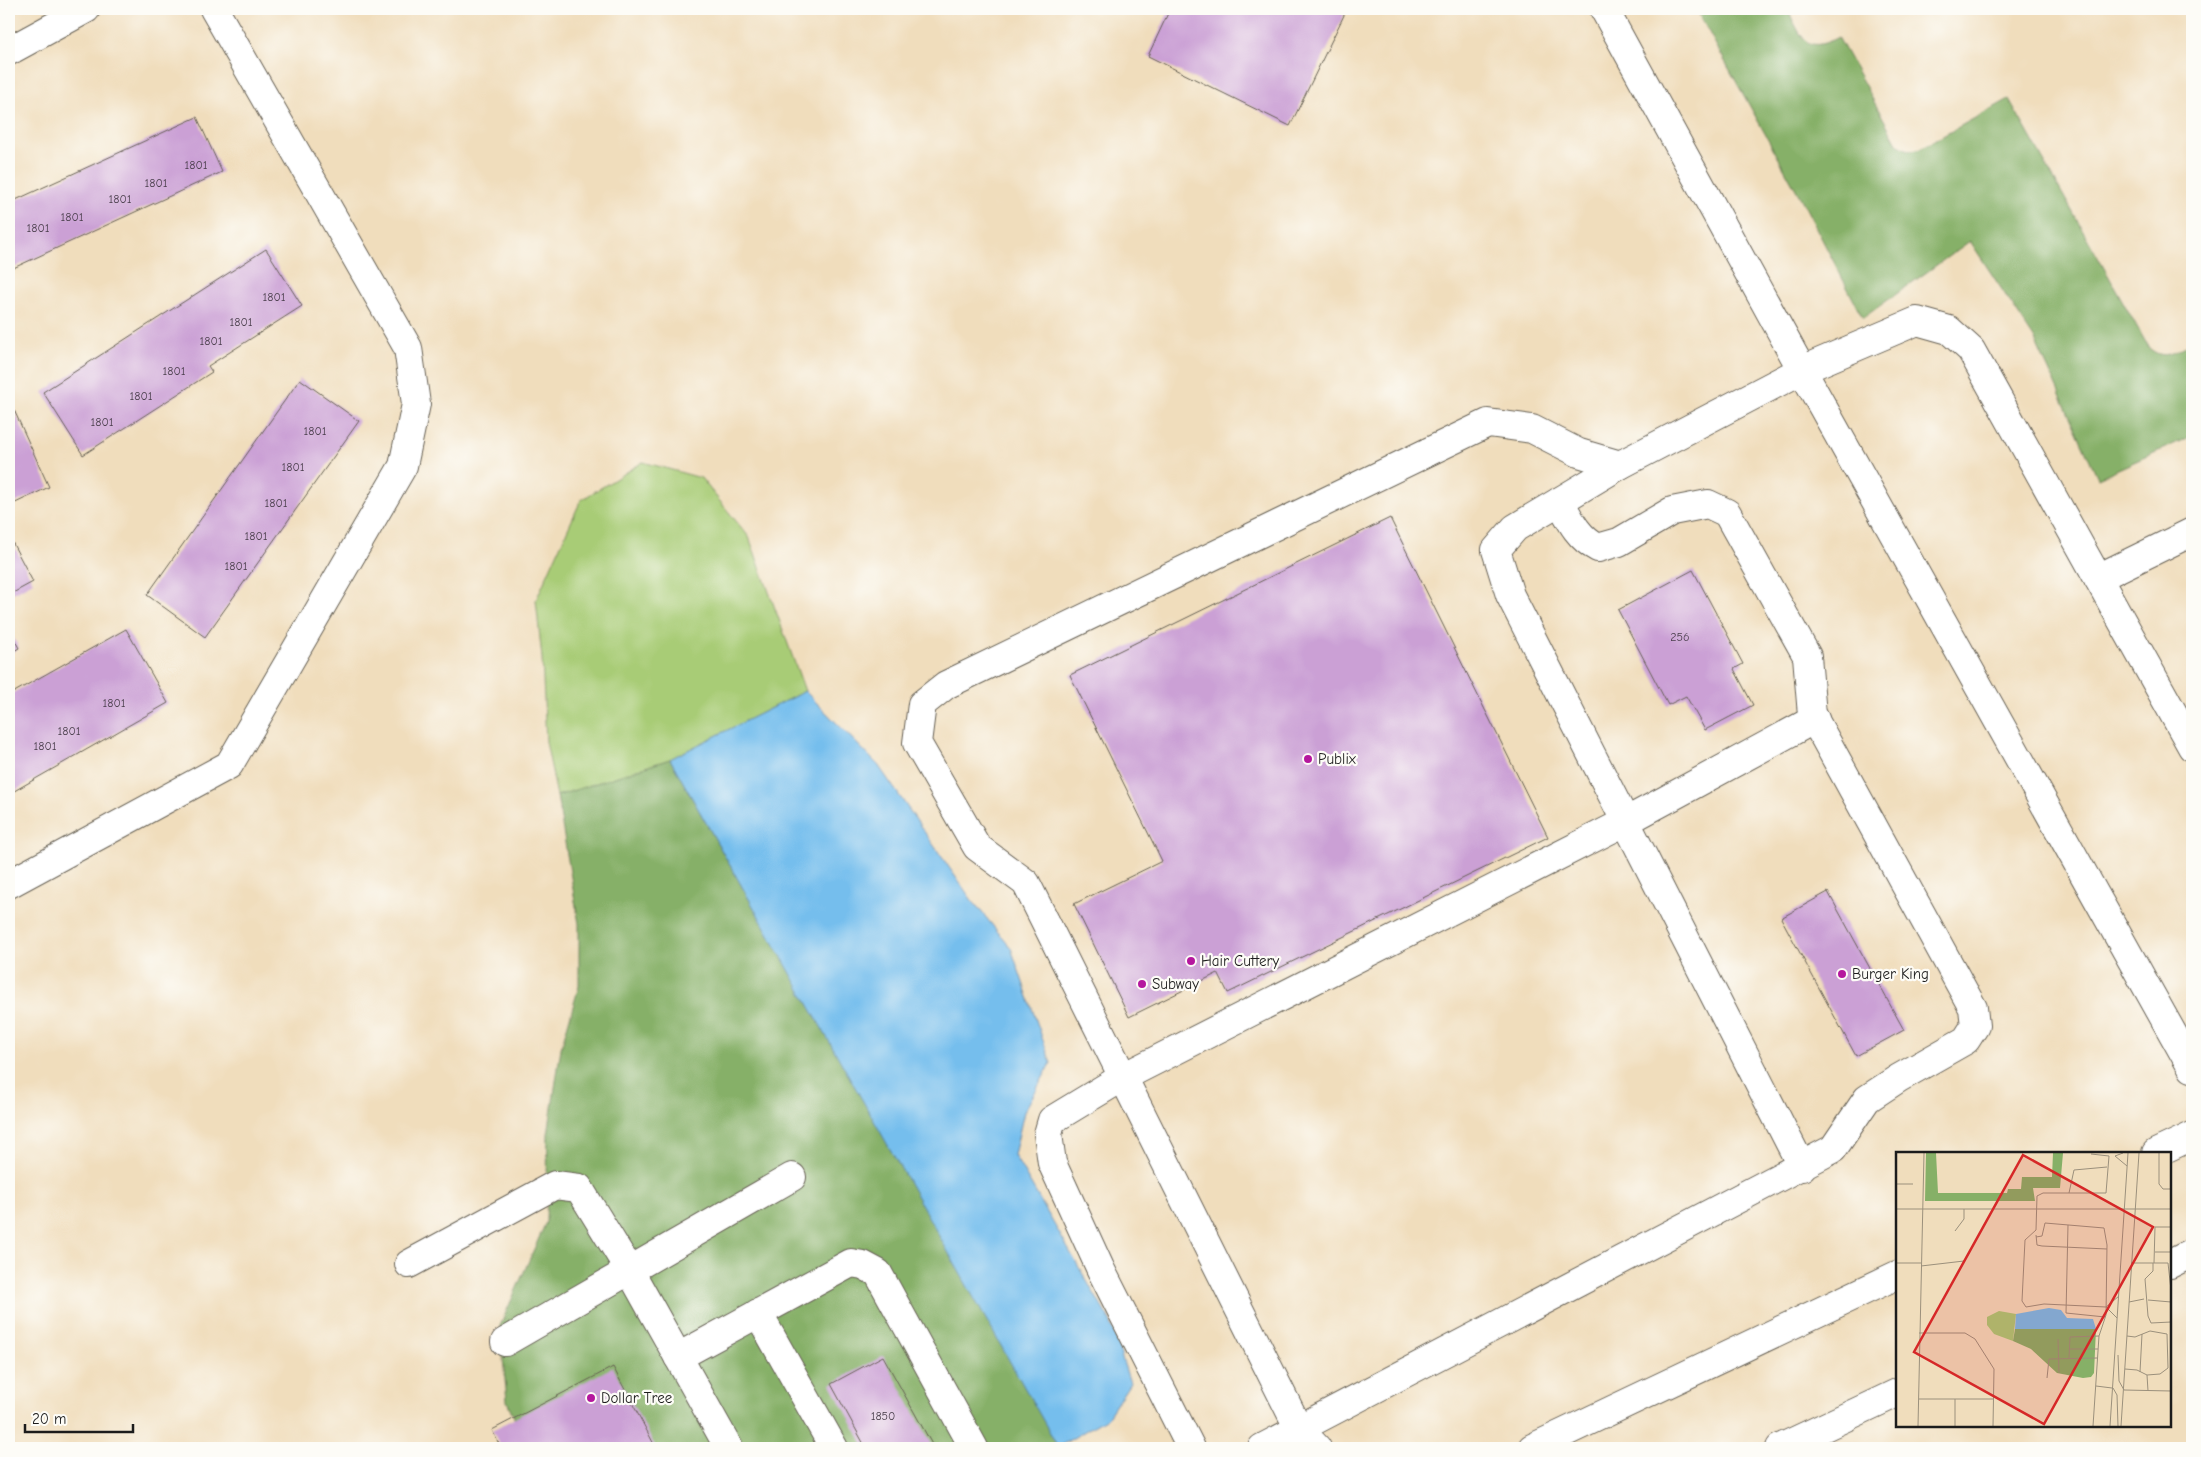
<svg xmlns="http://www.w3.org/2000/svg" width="2201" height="1457" font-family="'Comic Neue',sans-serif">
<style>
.green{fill:#a8cc76;stroke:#627449}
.forest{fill:#86b067;stroke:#516642}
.water{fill:#75beed;stroke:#486d84}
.building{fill:#cba0d5}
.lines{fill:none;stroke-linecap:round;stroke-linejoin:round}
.minor-casing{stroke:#666054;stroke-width:30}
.major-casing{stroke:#666054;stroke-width:30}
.minor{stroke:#fff;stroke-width:28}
.major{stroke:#fff;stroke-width:28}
.poi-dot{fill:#b5179e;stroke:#fdfcf7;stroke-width:2}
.labels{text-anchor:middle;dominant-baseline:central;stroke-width:4.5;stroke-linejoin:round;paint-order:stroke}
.number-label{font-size:12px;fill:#483d4a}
.poi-label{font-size:15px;fill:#1c1c1c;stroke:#fdfcf7;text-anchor:start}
.inset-road{fill:none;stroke:#9b907c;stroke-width:1}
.view{fill:#d62828;fill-opacity:0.15;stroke:#d62828;stroke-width:2.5}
.inset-edge{fill:none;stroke:#1c1c1c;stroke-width:2.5}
</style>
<rect width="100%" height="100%" fill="#fdfcf7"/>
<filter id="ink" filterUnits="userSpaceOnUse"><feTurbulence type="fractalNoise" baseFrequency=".02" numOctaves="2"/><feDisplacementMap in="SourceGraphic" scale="10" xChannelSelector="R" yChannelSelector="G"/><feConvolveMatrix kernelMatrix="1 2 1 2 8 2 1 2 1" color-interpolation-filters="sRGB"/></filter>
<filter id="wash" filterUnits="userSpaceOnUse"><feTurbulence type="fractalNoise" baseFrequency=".0096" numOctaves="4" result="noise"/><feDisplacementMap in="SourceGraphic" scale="20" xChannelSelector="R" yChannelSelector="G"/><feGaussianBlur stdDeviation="1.12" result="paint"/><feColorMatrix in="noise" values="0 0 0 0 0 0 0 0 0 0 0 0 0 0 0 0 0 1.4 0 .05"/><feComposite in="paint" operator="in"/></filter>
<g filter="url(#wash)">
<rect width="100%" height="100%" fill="#f0ddbc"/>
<polygon class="green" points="643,462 701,478 749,537 805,691 670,759 557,796 546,742 542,658 536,600 581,500"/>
<g class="forest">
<path d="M1696,9H1787C1802,36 1804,56 1838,37L1897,143C1906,151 1910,151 1921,148L2009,99L2149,348C2165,362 2176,351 2192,342V436L2098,478L2035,340L1970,241L1863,318L1799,195Z"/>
<polygon points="670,759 1042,1417 1058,1447 1055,1448 527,1448 507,1401 500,1326 546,1222 548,1134 561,1048 579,986 579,924 557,796"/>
</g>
<polygon class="water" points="805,691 878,765 971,899 1011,948 1051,1063 1024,1112 1014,1155 1110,1321 1130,1383 1107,1418 1058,1447 670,759"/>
<g id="blocks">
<g class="building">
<polygon points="1170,9 1347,9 1290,126 1148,56"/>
<polygon points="197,117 222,172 9,270 9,203"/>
<polygon points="266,249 302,306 208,366 212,372 83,455 43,392"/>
<polygon points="300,379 359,421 205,637 147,595"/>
<polygon points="14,410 49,487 9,506 9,413"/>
<polygon points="1390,518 1548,837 1228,993 1218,973 1129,1017 1074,904 1162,861 1070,675"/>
<polygon points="12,542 33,582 9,595 9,544"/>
<polygon points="1693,570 1743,664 1734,669 1753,705 1705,730 1686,696 1668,705 1618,610"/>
<polygon points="126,629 168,703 9,794 9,695"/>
<polygon points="9,630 19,648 9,654"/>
<polygon points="1828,892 1904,1030 1856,1056 1781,918"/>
<polygon points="883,1356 934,1448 866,1448 831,1384"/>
<polygon points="613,1367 656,1448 501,1448 492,1430"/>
</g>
</g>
</g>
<g filter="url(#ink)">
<use href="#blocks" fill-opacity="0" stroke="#666054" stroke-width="1"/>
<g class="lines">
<defs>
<g id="minor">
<polyline points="9,51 86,9"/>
<polyline points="1620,465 1515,528 1496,550 1510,595 1802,1167"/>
<polyline points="2098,578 2192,532"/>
<polyline points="9,884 229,765 403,466 416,404 408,348 214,9"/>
<polyline points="409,1264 555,1185 579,1188 630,1271 729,1448"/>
<polyline points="758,1313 834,1448"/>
<polyline points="505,1342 792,1177"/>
<polyline points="678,1357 851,1263 863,1265 878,1273 974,1448"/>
<polyline points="1299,1429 1026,883 977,847 917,743 922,704 946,685 1488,423 1532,429 1579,453 1620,465 1802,370 1917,321 1949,330 1971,350 2192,747"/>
<polyline points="1298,1446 1299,1429 1317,1448"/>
<polyline points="1191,1448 1101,1270 1052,1163 1048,1134 1052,1120 1123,1077 1625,822 1815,719"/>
<path d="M1262,1448L1833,1149L1867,1099L1899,1078L1966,1040L1975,1026L1973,1008L1812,715L1807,656L1727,513L1708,504L1672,511L1619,542L1598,548C1578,538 1570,520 1560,501"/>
</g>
<g id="major">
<polyline points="1604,9 1802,370 2192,1068"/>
<polyline points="2156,1153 2192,1136"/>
<polyline points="2170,1264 2192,1253"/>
<polyline points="1532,1448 1897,1275"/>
<polyline points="1780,1448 1897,1393"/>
</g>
</defs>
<use href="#minor" class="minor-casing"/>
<use href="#major" class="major-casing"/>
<use href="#minor" class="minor"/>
<use href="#major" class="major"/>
</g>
</g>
<g class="poi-dot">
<circle cx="1308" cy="759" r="5"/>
<circle cx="1191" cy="961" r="5"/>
<circle cx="1842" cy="974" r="5"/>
<circle cx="1142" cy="984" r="5"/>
<circle cx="591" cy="1398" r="5"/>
</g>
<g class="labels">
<g class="number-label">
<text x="196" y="165">1801</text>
<text x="156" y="183">1801</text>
<text x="120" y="199">1801</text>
<text x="72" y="217">1801</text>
<text x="38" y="228">1801</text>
<text x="274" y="297">1801</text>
<text x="241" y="322">1801</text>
<text x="211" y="341">1801</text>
<text x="174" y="371">1801</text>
<text x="141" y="396">1801</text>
<text x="102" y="422">1801</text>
<text x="315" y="431">1801</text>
<text x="293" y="467">1801</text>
<text x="276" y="503">1801</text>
<text x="256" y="536">1801</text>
<text x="236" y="566">1801</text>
<text x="1680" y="637">256</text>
<text x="114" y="703">1801</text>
<text x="69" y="731">1801</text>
<text x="45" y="746">1801</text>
<text x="883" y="1416">1850</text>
</g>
<g class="poi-label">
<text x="1318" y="759">Publix</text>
<text x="1201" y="961">Hair Cuttery</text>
<text x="1852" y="974">Burger King</text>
<text x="1152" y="984">Subway</text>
<text x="601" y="1398">Dollar Tree</text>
</g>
</g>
<g transform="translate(1896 1152)">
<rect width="275" height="275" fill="#f0ddbc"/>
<path d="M103,159L120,162L117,189L98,182L91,173V165Z" fill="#a8cc76"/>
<path d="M30,1H40L42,41H111L112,37H125L126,25H156L157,1H167L164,36H137L139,49H29ZM119,177H200L198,221L195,225L187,226L161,221L135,197L117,189Z" fill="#86b067"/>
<path d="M153,156L165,158L171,166L197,167L200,177H119L120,162Z" fill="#75beed"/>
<path class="inset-road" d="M227,1L219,4L231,14M263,1V32L267,37H275M195,2L213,4L210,41H147L141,44L140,78L129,88L126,149L130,155L148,152L210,155M0,32H17M173,41L178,18L211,15M0,57H275M172,73L170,161L209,165M59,79L68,67V57M140,83L141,93L146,94L211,97M140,85L146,84L149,71L208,76L211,93L210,163L203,184L197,274M259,100H275M0,111H25M235,111H258L259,75H275M257,111V119L249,127L252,164L255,171L275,170M258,111H272L275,138M25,114L68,109M252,148L275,150M233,150L248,147M221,166L210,155L223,144M23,181H69L79,187L98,217L97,274M162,187L163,221M173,197H202M222,203L223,229L228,238M173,206L174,185L203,184M229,217L241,218L251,223L264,222L272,216L271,182L254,179L239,185L231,184M244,220L246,182M251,223L252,239M151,226L153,207L201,206M200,234L216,236M217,236L221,243L222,274M228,238L275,239M23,247H97M59,247V274M22,274L28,1M214,274L232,1M225,274L243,1"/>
<path class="view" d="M127,3L257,75L148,272L18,200Z"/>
<rect width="275" height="275" class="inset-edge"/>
</g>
<rect width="2201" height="1457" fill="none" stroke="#fdfcf7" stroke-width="30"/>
<path d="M25 1424v8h108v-8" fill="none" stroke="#1c1c1c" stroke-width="2.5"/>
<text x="32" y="1424" font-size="15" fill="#1c1c1c" stroke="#fdfcf7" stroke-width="4" paint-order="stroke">20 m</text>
</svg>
